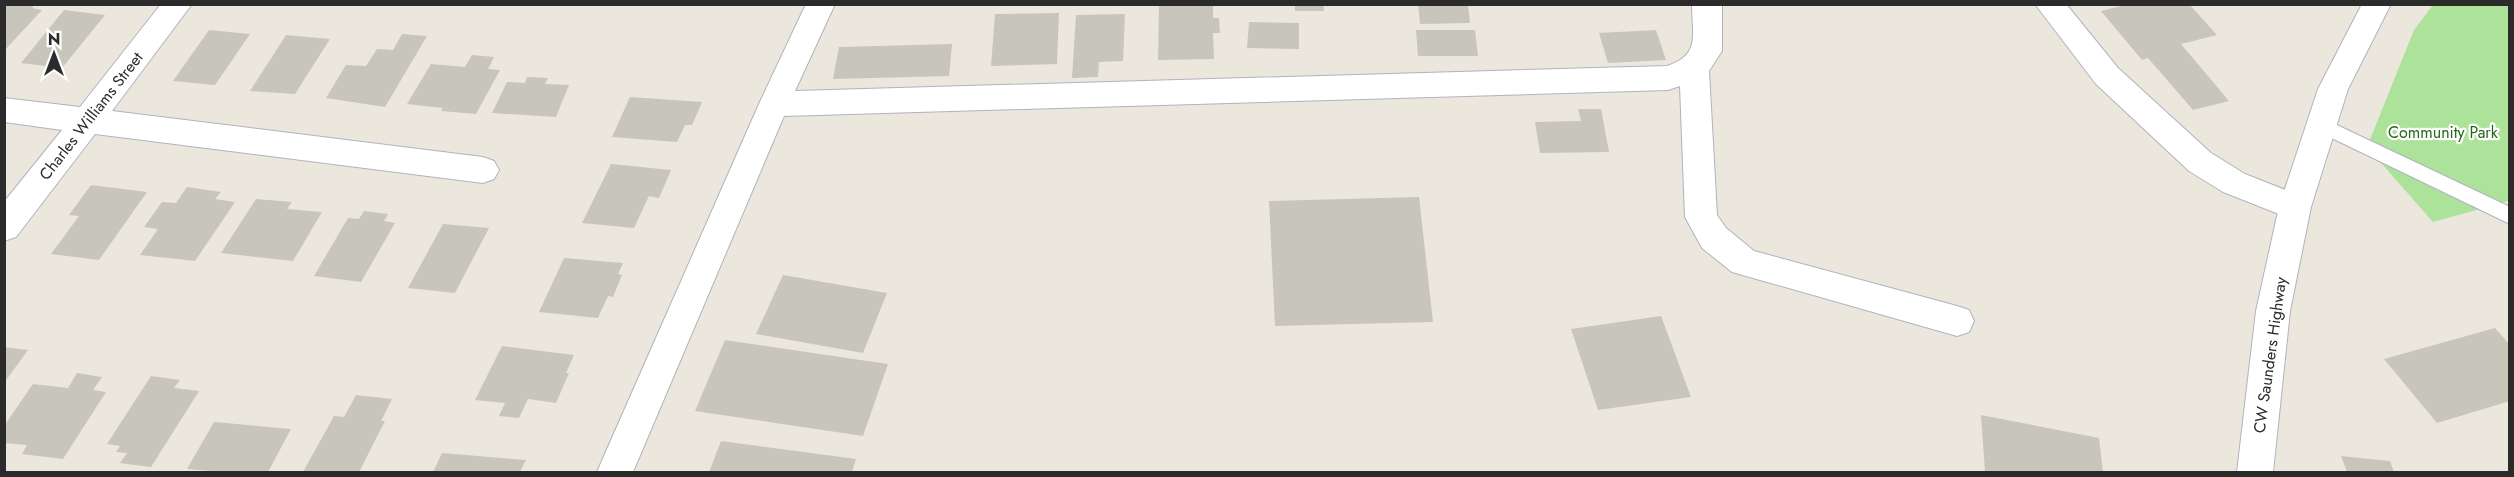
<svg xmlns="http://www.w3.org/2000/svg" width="2514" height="477" font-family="Jost,sans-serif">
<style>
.green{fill:#ace29a}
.building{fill:#c8c5bb}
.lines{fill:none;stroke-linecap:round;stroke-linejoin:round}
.service-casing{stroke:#b1b2be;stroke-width:2}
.minor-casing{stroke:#b1b2be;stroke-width:2}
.secondary-casing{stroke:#b1b2be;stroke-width:2}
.service{fill:#fff;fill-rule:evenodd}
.minor{fill:#fff;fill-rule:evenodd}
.secondary{fill:#fff;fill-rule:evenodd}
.labels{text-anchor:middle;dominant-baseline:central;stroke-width:4.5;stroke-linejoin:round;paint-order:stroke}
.street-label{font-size:16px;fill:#2b2b2b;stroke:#fff}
.park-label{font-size:16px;fill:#24671b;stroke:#fff}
</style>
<rect width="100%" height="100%" fill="#ece7dd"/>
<polygon class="green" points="2433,5 2509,5 2509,201 2433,222 2367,147 2414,30"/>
<g class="building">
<polygon points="4,4 35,4 32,8 42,10 4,51"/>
<polygon points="1159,4 1213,4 1213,18 1219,18 1220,33 1213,33 1214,59 1158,60"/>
<polygon points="1295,4 1323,4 1324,11 1295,11"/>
<polygon points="1418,4 1468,4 1470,23 1420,24"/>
<polygon points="2119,4 2189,4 2217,35 2181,44 2229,101 2193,110 2148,58 2142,60 2101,11 2121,6"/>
<polygon points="64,10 105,15 62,68 21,63"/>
<polygon points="1059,13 1057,64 991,66 995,14"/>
<polygon points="1125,14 1123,61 1099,62 1098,77 1072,78 1076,15"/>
<polygon points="1249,22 1299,23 1299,49 1247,48"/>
<polygon points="209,30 250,34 215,85 173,81"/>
<polygon points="1416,30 1475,30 1478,56 1418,56"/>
<polygon points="1656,30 1666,60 1608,63 1599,33"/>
<polygon points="402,34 427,36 385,107 326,98 346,65 366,66 377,49 393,50"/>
<polygon points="286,35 330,39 295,94 250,91"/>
<polygon points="952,44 949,76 833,79 839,47"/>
<polygon points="472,55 494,57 488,69 500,70 476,114 441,111 443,108 407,104 431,64 465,67"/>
<polygon points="527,77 548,78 545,84 569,85 556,117 492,113 507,82 525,83"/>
<polygon points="630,97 702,102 692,125 685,125 677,142 612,137"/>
<polygon points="1578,109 1601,109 1609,152 1540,153 1535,122 1581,121"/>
<polygon points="611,164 671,170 659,198 649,196 634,228 582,223"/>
<polygon points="91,185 147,192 99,260 51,254 79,216 69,215"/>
<polygon points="187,187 221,192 215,199 235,202 195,261 140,255 158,229 144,227 162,202 176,203"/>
<polygon points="1419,197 1433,322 1275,326 1269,201"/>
<polygon points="256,199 292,202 287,209 322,212 293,261 221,253"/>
<polygon points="364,211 388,214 384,221 395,223 361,282 314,276 348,218 359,219"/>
<polygon points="443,224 489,228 455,293 408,288"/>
<polygon points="564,258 623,263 618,274 622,275 613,297 608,296 598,318 539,312"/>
<polygon points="783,275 887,293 863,353 756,334"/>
<polygon points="1661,316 1691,397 1598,410 1571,329"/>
<polygon points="2495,328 2510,345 2510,401 2437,423 2384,359"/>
<polygon points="725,340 888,364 863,436 695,411"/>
<polygon points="502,346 574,355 566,373 569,373 556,403 528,399 519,418 499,416 505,403 475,400"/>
<polygon points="4,347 28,350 4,383"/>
<polygon points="77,373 102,377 93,390 106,392 63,459 22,454 27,445 4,443 4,426 33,384 68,388"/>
<polygon points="151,376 180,380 174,388 199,391 151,467 120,463 127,453 116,452 120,446 107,444"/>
<polygon points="356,395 392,399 381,421 385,421 359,472 303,472 334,416 344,417"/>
<polygon points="1981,415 2099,438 2103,472 1985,472"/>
<polygon points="214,422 291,429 268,472 224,472 187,469"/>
<polygon points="721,441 856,459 852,472 709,472"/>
<polygon points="442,453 526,460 520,472 433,472"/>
<polygon points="2341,456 2390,461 2394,472 2347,472"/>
</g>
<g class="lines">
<defs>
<polygon id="service" points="2322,118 2510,207 2510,224 2315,130 2313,125 2315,120"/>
<g id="minor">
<polygon points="161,4 192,4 112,111 483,157 494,161 499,170 494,179 483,183 95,134 16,237 4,241 4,202 62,130 4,122 4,98 80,107"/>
<path d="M806,4H835L795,91L1667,66C1701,55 1692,35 1692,4H1722V51L1709,71L1717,215L1726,228L1754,251L1957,306L1969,310L1974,321L1969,332L1957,336L1732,272L1702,248L1685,217L1680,86L1668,90L784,116L633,472H597L759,104Z"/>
<polygon points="2035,4 2066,4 2118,68 2211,153 2245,174 2306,198 2311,207 2306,216 2295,220 2284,216 2223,192 2189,171 2096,84"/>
</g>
<polygon id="secondary" points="2362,4 2391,4 2348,89 2311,207 2290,311 2273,472 2237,472 2256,311 2279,207 2318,89"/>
</defs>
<use href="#service" class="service-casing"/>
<use href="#minor" class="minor-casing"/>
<use href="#secondary" class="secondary-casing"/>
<use href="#service" class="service"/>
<use href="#minor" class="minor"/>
<use href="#secondary" class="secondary"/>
</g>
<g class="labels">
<g class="street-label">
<text transform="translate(91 116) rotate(-52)">Charles Williams Street</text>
<text transform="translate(2270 355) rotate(-82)">CW Saunders Highway</text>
</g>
<g class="park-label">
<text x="2443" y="132">Community Park</text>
</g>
</g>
<rect width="2514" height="477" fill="none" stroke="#2b2b2b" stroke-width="12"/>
<g transform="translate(54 54)" stroke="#ffffff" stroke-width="4.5" paint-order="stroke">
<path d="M0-4.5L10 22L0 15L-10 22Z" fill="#2b2b2b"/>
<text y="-9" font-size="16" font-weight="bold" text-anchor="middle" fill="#2b2b2b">N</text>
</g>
</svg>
